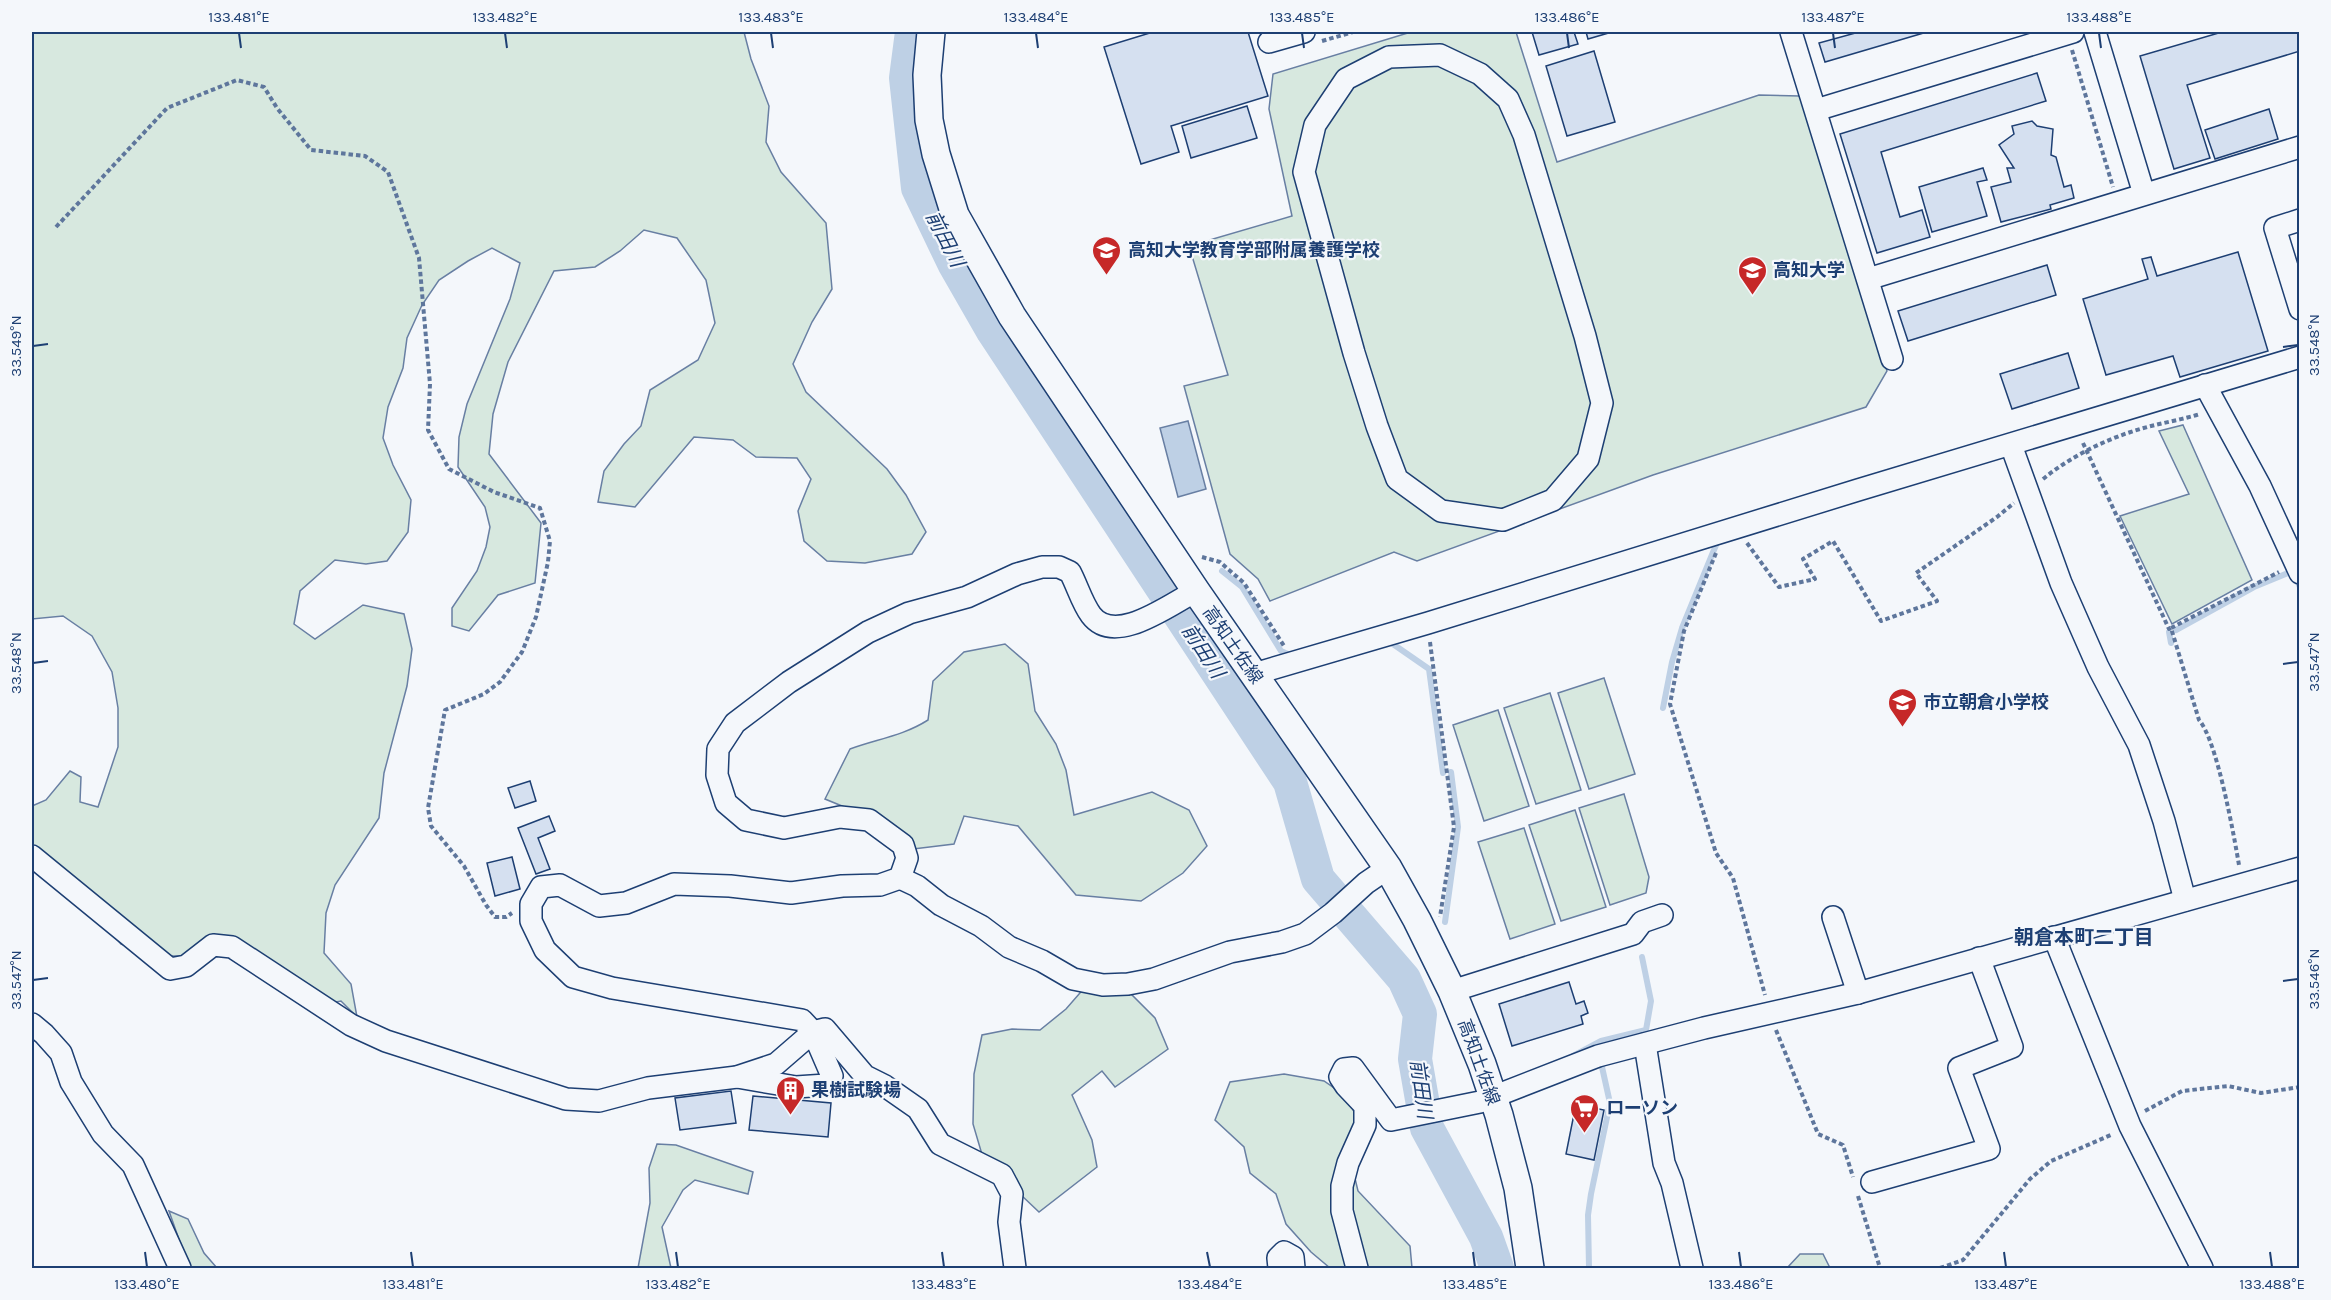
<svg xmlns="http://www.w3.org/2000/svg" width="2331" height="1300" font-family="Karla,'Noto Sans JP',sans-serif">
<style>
.green{fill:#d7e8df;stroke:#687fa3;stroke-width:1.5}
.water{fill:#bed0e5;stroke:#687fa3;stroke-width:1.5}
.lines{fill:none;stroke-linecap:round;stroke-linejoin:round}
.stream{stroke:#bed0e5;stroke-width:6}
.river{stroke:#bed0e5;stroke-width:34}
.building{fill:#d5e0f0;stroke:#1d3f73;stroke-width:1.5}
.minor-casing{stroke:#1d3f73;stroke-width:24}
.major-casing{stroke:#1d3f73;stroke-width:30}
.path{stroke:#5e769c;stroke-width:4;stroke-dasharray:4.5 3;stroke-linecap:butt}
.minor{stroke:#f4f7fb;stroke-width:21}
.major{stroke:#f4f7fb;stroke-width:27}
.ticks{fill:none;stroke:#1d3f73;stroke-width:2}
.labels{text-anchor:middle;dominant-baseline:central;stroke-width:4.5;stroke-linejoin:round;paint-order:stroke}
.poi-label{font-size:18px;font-weight:bold;fill:#1d3f73;stroke:#f4f7fb;text-anchor:start}
.street-label{font-size:18px;fill:#1d3f73;stroke:#f4f7fb}
.water-label{font-size:20px;font-style:italic;fill:#1d3f73;stroke:#f4f7fb}
.neighbourhood-label{font-size:20px;font-weight:bold;fill:#1d3f73;stroke:#f4f7fb}
.neatline{fill:none;stroke:#1d3f73;stroke-width:2}
.ticks-label{font-size:15px;text-anchor:middle;fill:#1d3f73}
</style>
<rect width="100%" height="100%" fill="#f4f7fb"/>
<g class="green">
<polygon points="32,32 744,32 751,59 769,106 766,142 781,172 826,223 832,289 812,322 793,364 806,392 887,469 906,495 926,532 912,554 865,563 827,561 804,541 798,511 811,479 797,458 756,457 733,440 694,437 635,507 598,502 604,471 624,444 641,426 650,390 698,360 715,323 706,280 677,238 644,230 620,251 595,267 554,271 508,362 493,414 489,454 541,523 535,583 498,595 469,631 452,626 452,608 477,571 486,547 490,527 485,507 458,467 459,437 467,404 510,299 520,263 492,248 468,261 439,280 422,305 407,338 403,368 388,407 383,438 393,465 411,500 408,532 387,561 366,564 335,560 300,591 294,624 315,639 363,605 404,614 412,649 407,686 384,773 379,818 335,885 326,913 324,953 351,984 357,1017 341,1001 315,1006 208,939 184,956 159,956 121,944 99,918 32,869 32,806 46,800 70,771 81,777 80,802 98,807 118,747 118,708 112,672 92,636 63,616 32,619"/>
<polygon points="1411,32 1516,32 1557,162 1759,95 1800,96 1887,371 1866,407 1653,475 1417,561 1394,552 1270,601 1258,579 1230,554 1184,386 1228,375 1189,246 1292,216 1269,109 1273,74"/>
<polygon points="2183,425 2252,580 2172,624 2120,516 2189,494 2159,431"/>
<path d="M1005,644L1028,664L1035,711L1056,744L1066,770L1074,815L1152,792L1189,810L1207,846L1183,873L1141,901L1076,895L1018,826L964,816L954,844L905,850L876,820L825,799L850,749C877,739 903,736 928,720L933,681L964,652Z"/>
<polygon points="1604,678 1635,774 1589,789 1558,693"/>
<polygon points="1550,693 1581,790 1536,804 1504,708"/>
<polygon points="1498,710 1529,806 1484,821 1453,725"/>
<polygon points="1624,794 1649,877 1646,893 1610,905 1579,808"/>
<polygon points="1575,810 1606,907 1561,921 1529,825"/>
<polygon points="1524,828 1555,924 1510,939 1478,842"/>
<polygon points="1086,986 1129,992 1155,1018 1168,1049 1115,1087 1102,1071 1072,1095 1092,1140 1097,1167 1039,1212 1020,1194 986,1168 973,1124 974,1074 982,1035 1012,1029 1040,1030 1066,1009"/>
<polygon points="1284,1074 1324,1081 1347,1097 1364,1133 1352,1166 1358,1191 1410,1246 1412,1268 1330,1268 1311,1252 1286,1224 1276,1194 1250,1173 1244,1147 1215,1120 1230,1082"/>
<polygon points="657,1144 676,1145 753,1172 748,1194 695,1180 683,1190 662,1227 671,1268 638,1268 650,1203 649,1168"/>
<polygon points="169,1211 188,1219 204,1253 217,1268 189,1268"/>
<polygon points="1800,1254 1823,1254 1830,1268 1787,1268"/>
</g>
<polygon class="water" points="1188,421 1206,489 1178,497 1160,428"/>
<g class="lines">
<g class="stream">
<polyline points="1222,571 1242,587 1281,651 1290,655"/>
<polyline points="2295,575 2300,587"/>
<polyline points="2176,630 2254,587 2293,571"/>
<polyline points="2169,632 2171,643"/>
<polyline points="1386,643 1390,642 1429,669 1443,773"/>
<polyline points="1663,708 1672,662 1682,628 1716,545"/>
<polyline points="1445,922 1458,827 1451,772"/>
<polyline points="1573,1056 1601,1041 1646,1030 1651,1001 1642,957"/>
<polyline points="1589,1268 1588,1215 1591,1194 1610,1103 1602,1067"/>
</g>
<polyline class="river" points="912,32 906,78 918,188 954,263 993,331 1290,782 1318,879 1404,979 1420,1014 1415,1059 1427,1128 1486,1237 1497,1268"/>
</g>
<g class="building">
<polygon points="1153,32 1248,32 1268,96 1171,126 1179,152 1141,164 1104,47"/>
<polygon points="1532,32 1574,32 1578,44 1539,55"/>
<polygon points="1586,32 1612,32 1588,39"/>
<polygon points="1859,32 1927,32 1825,62 1819,43"/>
<polygon points="2222,32 2300,32 2300,51 2187,85 2210,158 2174,169 2140,56"/>
<polygon points="1594,51 1615,122 1567,136 1546,66"/>
<polygon points="2037,73 2046,101 1881,152 1900,217 1922,210 1930,237 1877,253 1840,134"/>
<polygon points="1247,106 1257,138 1191,158 1182,126"/>
<polygon points="2269,109 2278,139 2215,159 2205,130"/>
<polygon points="2032,121 2037,126 2053,129 2051,155 2056,157 2064,187 2071,185 2074,198 2050,205 2051,209 2001,222 1991,187 2011,182 2007,168 2014,168 1999,145 2014,134 2012,126"/>
<polygon points="1983,168 1987,180 1977,182 1987,216 1932,232 1919,187"/>
<polygon points="2238,252 2268,351 2180,377 2173,356 2106,375 2083,299 2148,279 2142,259 2151,257 2157,276"/>
<polygon points="2047,265 2056,295 1908,341 1898,311"/>
<polygon points="2068,353 2079,388 2012,409 2000,374"/>
<polygon points="530,781 536,801 515,808 508,788"/>
<polygon points="549,816 555,831 538,838 550,869 536,874 518,828"/>
<polygon points="512,857 520,889 495,896 487,863"/>
<polygon points="1569,982 1576,1004 1584,1001 1588,1013 1581,1016 1583,1024 1512,1046 1499,1004"/>
<polygon points="731,1091 736,1123 680,1130 675,1098"/>
<polygon points="753,1096 831,1103 828,1137 749,1130"/>
<polygon points="1594,1108 1604,1110 1594,1160 1566,1154 1575,1109 1592,1113"/>
</g>
<g class="lines">
<defs>
<g id="minor">
<polyline points="1791,32 1892,359"/>
<polyline points="2095,32 2144,194"/>
<polyline points="1269,42 1304,32"/>
<polygon points="1440,55 1480,74 1508,99 1524,135 1585,336 1602,403 1588,459 1553,500 1503,520 1441,511 1397,479 1377,426 1354,353 1304,172 1315,125 1346,79 1389,57"/>
<polyline points="1816,110 2073,32"/>
<polyline points="2300,220 2275,228 2300,309"/>
<polyline points="1868,279 2300,147"/>
<polyline points="2205,385 2260,486 2300,573"/>
<polyline points="2011,445 2061,583 2098,667 2139,745 2164,821 2185,900"/>
<polyline points="1254,674 1428,623 1858,490 2300,357"/>
<polyline points="32,856 170,969 186,966 213,945 232,947 351,1025 386,1041 566,1099 599,1101 648,1088 737,1077 776,1064 813,1032 825,1029 865,1076 885,1086 918,1109 940,1144 1002,1175 1012,1194 1009,1222 1015,1268"/>
<polyline points="900,878 917,886 941,905 981,926 1009,947 1042,961 1073,979 1103,985 1128,984 1154,979 1230,952 1282,942 1305,934 1333,913 1366,883 1388,868"/>
<polyline points="1833,917 1858,993"/>
<polyline points="2054,937 2130,1126 2202,1268"/>
<polyline points="1452,991 1633,934 1642,922 1662,915"/>
<polyline points="32,1024 44,1034 61,1053 71,1082 103,1134 133,1165 180,1268"/>
<polyline points="1645,1044 1664,1163 1672,1183 1692,1268"/>
<path d="M737,1077L796,1087L826,1085L832,1076L813,1032L802,1020L612,988L573,977L545,950L531,921V904L541,887L560,885L599,906L626,903L674,884L730,886L791,893L842,886L880,885L900,878L907,858L903,845L869,820L840,817L784,828L746,820L726,803L717,775L718,749L735,723L789,682L868,632L909,613L967,597L1017,574L1042,567H1059L1070,572C1077,585 1082,603 1091,615C1115,647 1170,604 1196,591"/>
<polyline points="1872,1182 1989,1149 1959,1068 2012,1047 1979,958"/>
<polyline points="1279,1268 1278,1258 1284,1252 1293,1257 1294,1268"/>
<polyline points="1357,1268 1342,1211 1342,1186 1348,1163 1365,1125 1365,1106 1346,1086 1340,1077 1344,1069 1353,1068 1391,1120 1480,1102 1598,1056 1704,1028 1858,993 2300,868"/>
</g>
<polyline id="major" points="931,32 927,75 929,120 936,154 955,215 1012,316 1196,591 1388,868 1417,920 1452,991 1482,1064 1499,1115 1518,1188 1530,1268"/>
</defs>
<use href="#minor" class="minor-casing"/>
<use href="#major" class="major-casing"/>
<g class="path">
<polyline points="1322,41 1353,32"/>
<polyline points="2072,50 2113,187"/>
<polyline points="56,227 167,108 237,80 264,87 277,108 311,150 365,156 388,172 419,258 430,384 428,430 449,469 494,492 540,508 550,541 548,562 536,617 522,652 500,682 484,694 445,710 428,808 431,826 464,866 486,905 495,917 506,917 512,913"/>
<path d="M2083,443L2169,629L2171,628L2199,720C2217,740 2234,836 2239,865"/>
<path d="M2043,479C2074,454 2112,436 2151,426C2167,422 2184,419 2200,414"/>
<polyline points="1747,543 1779,587 1815,579 1803,559 1833,541 1881,621 1937,601 1916,573 1997,517 2014,503"/>
<polyline points="1716,553 1684,631 1670,704 1716,853 1733,878 1765,995"/>
<polyline points="1202,557 1220,562 1244,583 1284,646"/>
<polyline points="2171,628 2279,572"/>
<polyline points="1430,642 1454,827 1440,917"/>
<polyline points="1776,1030 1818,1134 1843,1145 1853,1177"/>
<polyline points="2145,1111 2182,1091 2228,1086 2261,1093 2300,1087"/>
<polyline points="1858,1196 1880,1268"/>
<polyline points="1940,1268 1963,1260 2030,1179 2051,1161 2113,1134"/>
</g>
<use href="#minor" class="minor"/>
<use href="#major" class="major"/>
</g>
<path class="ticks" d="M239,33L241,48M505,33L507,48M771,33L773,48M1036,33L1038,48M1302,33L1304,48M1567,33L1569,48M1833,33L1835,48M2099,33L2101,48M33,346L48,344M2283,347L2298,345M33,663L48,661M2283,664L2298,662M33,980L48,978M2283,981L2298,979M145,1252L147,1267M411,1252L413,1267M676,1252L678,1267M942,1252L944,1267M1207,1252L1210,1267M1473,1252L1475,1267M1739,1252L1741,1267M2004,1252L2006,1267M2270,1252L2272,1267"/>
<defs>
<symbol id="school-pin" viewBox="-11 -11 22 30"><path d="M0 17L-7.5 6A9.5 9.5 0 1 1 7.5 6Z" fill="#c62828" stroke="#f4f7fb"/><path d="M0-5L7-2L0 1L-7-2ZM-4 1L0 2.5L4 1V4Q0 6-4 4Z" fill="#fff"/></symbol>
<symbol id="university-pin" viewBox="-11 -11 22 30"><path d="M0 17L-7.5 6A9.5 9.5 0 1 1 7.5 6Z" fill="#c62828" stroke="#f4f7fb"/><path d="M0-5L7-2L0 1L-7-2ZM-4 1L0 2.5L4 1V4Q0 6-4 4Z" fill="#fff"/></symbol>
<symbol id="building-pin" viewBox="-11 -11 22 30"><path d="M0 17L-7.5 6A9.5 9.5 0 1 1 7.5 6Z" fill="#c62828" stroke="#f4f7fb"/><path d="M-4-6H4V6H1V3H-1V6H-4ZM-2.5-4.3h1.7v1.8h-1.7ZM.8-4.3h1.7v1.8H.8ZM-2.5-1h1.7V.8h-1.7ZM.8-1h1.7V.8H.8Z" fill="#fff"/></symbol>
<symbol id="supermarket-pin" viewBox="-11 -11 22 30"><path d="M0 17L-7.5 6A9.5 9.5 0 1 1 7.5 6Z" fill="#c62828" stroke="#f4f7fb"/><path d="M-6-5.5h2.5l.6 2H6L4.5 2H-2.5L-4.4-4H-6ZM-1.5 3.2a1.3 1.3 0 1 0 .1 0ZM3 3.2a1.3 1.3 0 1 0 .1 0Z" fill="#fff"/></symbol>
</defs>
<g fill-rule="evenodd">
<use href="#school-pin" x="1090" y="234" width="33" height="45"/>
<use href="#university-pin" x="1736" y="254" width="33" height="45"/>
<use href="#school-pin" x="1886" y="686" width="33" height="45"/>
<use href="#building-pin" x="774" y="1074" width="33" height="45"/>
<use href="#supermarket-pin" x="1568" y="1092" width="33" height="45"/>
</g>
<g class="labels">
<g class="poi-label">
<text x="1128" y="250">高知大学教育学部附属養護学校</text>
<text x="1773" y="270">高知大学</text>
<text x="1923" y="702">市立朝倉小学校</text>
<text x="811" y="1090">果樹試験場</text>
<text x="1606" y="1108">ローソン</text>
</g>
<g class="street-label">
<text transform="translate(1233 645) rotate(55)">高知土佐線</text>
<text transform="translate(1479 1062) rotate(70)">高知土佐線</text>
</g>
<g class="water-label">
<text transform="translate(945 239) rotate(63)">前田川</text>
<text transform="translate(1203 651) rotate(57)">前田川</text>
<text transform="translate(1421 1089) rotate(82)">前田川</text>
</g>
<g class="neighbourhood-label">
<text x="2084" y="937">朝倉本町二丁目</text>
</g>
</g>
<rect width="2331" height="1300" fill="none" stroke="#f4f7fb" stroke-width="66"/>
<rect x="33" y="33" width="2265" height="1234" class="neatline"/>
<g class="ticks-label">
<text x="239" y="22">133.481°E</text>
<text x="505" y="22">133.482°E</text>
<text x="771" y="22">133.483°E</text>
<text x="1036" y="22">133.484°E</text>
<text x="1302" y="22">133.485°E</text>
<text x="1567" y="22">133.486°E</text>
<text x="1833" y="22">133.487°E</text>
<text x="2099" y="22">133.488°E</text>
<text transform="translate(2314 345) rotate(-90)" y="5">33.548°N</text>
<text transform="translate(16 346) rotate(-90)" y="5">33.549°N</text>
<text transform="translate(2314 662) rotate(-90)" y="5">33.547°N</text>
<text transform="translate(16 663) rotate(-90)" y="5">33.548°N</text>
<text transform="translate(2314 979) rotate(-90)" y="5">33.546°N</text>
<text transform="translate(16 980) rotate(-90)" y="5">33.547°N</text>
<text x="147" y="1289">133.480°E</text>
<text x="413" y="1289">133.481°E</text>
<text x="678" y="1289">133.482°E</text>
<text x="944" y="1289">133.483°E</text>
<text x="1210" y="1289">133.484°E</text>
<text x="1475" y="1289">133.485°E</text>
<text x="1741" y="1289">133.486°E</text>
<text x="2006" y="1289">133.487°E</text>
<text x="2272" y="1289">133.488°E</text>
</g>
</svg>
